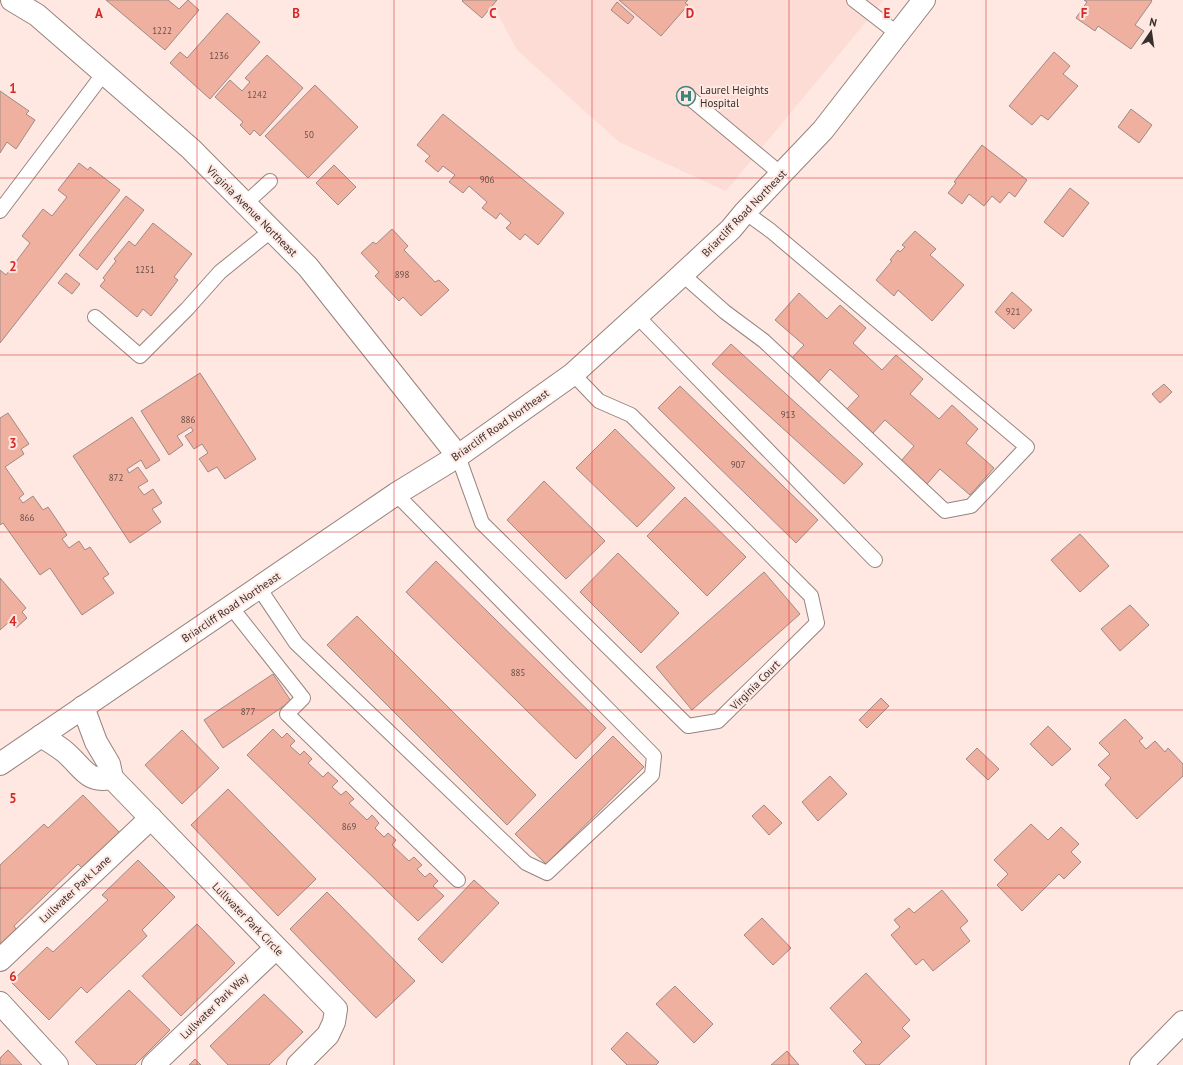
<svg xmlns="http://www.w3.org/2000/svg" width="1183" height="1065" font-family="'PT Sans',sans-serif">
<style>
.built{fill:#fcdcd4}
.building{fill:#f0b09f;stroke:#9f8a85}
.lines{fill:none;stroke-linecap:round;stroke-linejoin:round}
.lane-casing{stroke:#98837d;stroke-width:16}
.street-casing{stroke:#98837d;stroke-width:24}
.secondary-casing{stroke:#98837d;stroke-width:24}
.lane{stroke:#fff;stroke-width:14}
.street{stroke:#fff;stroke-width:22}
.secondary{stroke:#fff;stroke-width:22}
.grid{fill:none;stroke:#d62828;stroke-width:1;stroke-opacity:0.55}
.labels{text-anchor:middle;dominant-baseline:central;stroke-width:4;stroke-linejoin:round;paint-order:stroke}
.number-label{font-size:9px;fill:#664f4a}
.poi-label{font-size:11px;fill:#382f2d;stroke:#ffe8e2;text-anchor:start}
.street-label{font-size:11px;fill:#382f2d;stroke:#ffe8e2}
.grid-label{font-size:13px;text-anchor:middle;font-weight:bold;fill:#d62828;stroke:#ffe8e2;stroke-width:4;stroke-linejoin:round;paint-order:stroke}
</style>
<rect width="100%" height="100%" fill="#ffe8e2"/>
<polygon class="built" points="490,0 884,0 726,191 619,142 517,50"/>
<g class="building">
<polygon points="106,0 168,0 179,9 188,0 199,10 165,50"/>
<polygon points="463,0 497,0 482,18 462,1"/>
<polygon points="619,0 688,0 685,3 688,5 661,36"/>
<polygon points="1084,0 1151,0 1152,1 1135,25 1144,31 1131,49 1098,26 1095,31 1076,18 1087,2"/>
<polygon points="617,2 634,17 628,24 611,10"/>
<polygon points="227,13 260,42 210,99 170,63 180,52 187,58"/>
<polygon points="1054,52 1070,66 1063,74 1078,86 1048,120 1041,115 1032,125 1009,106"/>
<polygon points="267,55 303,88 260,136 254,130 250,135 240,125 243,122 215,97 230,80 242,91 250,82 245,78"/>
<polygon points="315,85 358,127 308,178 265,136"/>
<polygon points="0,91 29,111 26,114 35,120 16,149 7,142 0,153"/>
<polygon points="1131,109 1152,125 1139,143 1118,127"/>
<polygon points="443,114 564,213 538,245 525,234 520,240 506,228 511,223 500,213 496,219 482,208 487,202 469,186 463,193 449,182 455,175 443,166 438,172 425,161 430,156 417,145"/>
<polygon points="982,145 1027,180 1015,197 1009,192 1000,203 992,196 984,206 969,194 962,204 948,193 956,183 954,182"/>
<polygon points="79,163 88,170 90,167 120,190 0,343 0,270 6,275 30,243 22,236 43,209 52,216 67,197 58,190"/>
<polygon points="334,165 356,187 338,205 316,183"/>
<polygon points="1070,188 1089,203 1063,237 1044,222"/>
<polygon points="126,196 144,210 97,270 79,255"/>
<polygon points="153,223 192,254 174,277 178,280 151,316 143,309 137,317 100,286 105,280 103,278 116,261 114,259 129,241 135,246"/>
<polygon points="392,229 408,246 404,250 435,282 439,280 449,290 421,316 403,297 399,301 375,276 379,272 361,253 373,242 376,244"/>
<polygon points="915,231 936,249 930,255 964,285 932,321 898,290 894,296 876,280 892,261 890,260 898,250 900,252 905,247 902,245"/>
<polygon points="66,273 80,284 72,294 58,283"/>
<polygon points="1012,292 1032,310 1014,329 995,312"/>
<polygon points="799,293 827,319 840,305 866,328 853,343 882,370 896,355 923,379 910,394 939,419 952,405 978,429 966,443 994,468 970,495 940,469 927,484 901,461 914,446 885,420 872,434 845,411 859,396 830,369 817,384 790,360 804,345 775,320"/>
<polygon points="731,344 863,464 844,484 712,364"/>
<polygon points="200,373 256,459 225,479 217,467 208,472 200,460 199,459 208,453 202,444 194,449 185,436 193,431 191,427 177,436 183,445 169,455 141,411"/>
<polygon points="1164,384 1172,392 1160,403 1152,394"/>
<polygon points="680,386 818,520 796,543 658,408"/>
<polygon points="8,413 29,444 21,449 24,454 5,467 24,494 19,498 23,503 33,496 43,510 48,507 67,535 62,539 69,548 79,541 85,550 90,547 109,574 103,578 114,593 82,615 50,568 40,575 3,523 0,525 0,418"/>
<polygon points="132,417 160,460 146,469 141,460 127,469 129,473 138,467 148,481 138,487 144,495 153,489 162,503 152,509 161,522 130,543 73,456"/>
<polygon points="615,429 675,488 637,527 576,468"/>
<polygon points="544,481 605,541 566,579 507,520"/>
<polygon points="685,497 746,557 707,596 647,536"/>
<polygon points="1080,534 1109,566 1080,592 1051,560"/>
<polygon points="618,553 679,613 641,653 580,592"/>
<polygon points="436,561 606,728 576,759 406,592"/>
<polygon points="764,572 800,614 692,710 656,667"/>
<polygon points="0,578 26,608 22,612 27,618 16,628 10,621 0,630"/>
<polygon points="1130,605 1149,625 1120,651 1101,629"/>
<polygon points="357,616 536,795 507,825 327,645"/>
<polygon points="273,674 291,701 223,748 204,720"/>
<polygon points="881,698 889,706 867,728 859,720"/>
<polygon points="1125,719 1143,738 1139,741 1146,749 1155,741 1165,752 1168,748 1183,764 1183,776 1137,819 1105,785 1111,778 1098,765 1110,754 1099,743"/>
<polygon points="1048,726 1071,749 1052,766 1030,744"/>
<polygon points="273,729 282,738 287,733 295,741 290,746 300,755 304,751 312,759 308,763 323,777 328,772 338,781 332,787 341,795 346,791 354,799 349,803 367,820 372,815 379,823 375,828 384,837 388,833 396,840 392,845 409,861 414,857 422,865 417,869 425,877 430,873 438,881 433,886 444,896 418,921 247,755"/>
<polygon points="182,730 219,768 182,804 145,765"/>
<polygon points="613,736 644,767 546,864 515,834"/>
<polygon points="977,748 999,769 988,780 966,759"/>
<polygon points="830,776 847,794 818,821 802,802"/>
<polygon points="228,789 316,879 278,916 191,825"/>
<polygon points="83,795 120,833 82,868 78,864 14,926 16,929 0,945 0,865 44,824 48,828"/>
<polygon points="764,805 782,823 769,835 752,816"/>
<polygon points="1031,824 1048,840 1061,827 1079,844 1071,852 1081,862 1064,879 1059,874 1022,911 997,885 1008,874 994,860"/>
<polygon points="138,860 175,897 142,930 147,936 87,993 81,987 49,1020 11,982 47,947 53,952 108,900 102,895"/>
<polygon points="474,880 499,903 442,963 418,939"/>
<polygon points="942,890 968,921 960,928 970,941 933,971 923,959 916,965 891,935 900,927 894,920 909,908 914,913"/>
<polygon points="327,892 415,981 376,1018 290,929"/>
<polygon points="762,918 791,948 773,965 744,935"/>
<polygon points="197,924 235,963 181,1016 142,976"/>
<polygon points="866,973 910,1020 902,1028 910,1036 879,1065 866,1065 853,1051 862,1042 830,1008"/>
<polygon points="675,986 713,1024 694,1043 656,1004"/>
<polygon points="129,990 170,1030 135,1065 97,1065 75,1042"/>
<polygon points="264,994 303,1032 269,1065 228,1065 210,1046"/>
<polygon points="627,1032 659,1062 656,1065 627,1065 611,1049"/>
<polygon points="8,1050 22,1065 0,1065 0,1058"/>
<polygon points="787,1051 799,1065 771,1065"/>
<polygon points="195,1059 201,1065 189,1065"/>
</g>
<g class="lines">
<defs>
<g id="lane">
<polyline points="854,0 898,34"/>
<polyline points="691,99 781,174"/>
<polyline points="245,204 270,181"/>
<polyline points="0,211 104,73"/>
<polyline points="683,275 725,312 764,341 945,511 971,506 1027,447 771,231 745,212"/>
<polyline points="637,316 875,560"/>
<polyline points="95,317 140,356 187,309 220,272 272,230"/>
<polyline points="458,456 482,523 688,726 718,721 817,623 811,596 631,415 599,401 573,374"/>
<polyline points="259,588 296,643 526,863 547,873 652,775 654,756 396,494"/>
<polyline points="231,607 303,698 287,714 458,880"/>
</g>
<g id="street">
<polyline points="12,0 37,15 191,149 308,267 458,456"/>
<polyline points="83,707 96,742 109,764 112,778"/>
<path d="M41,736C49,741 58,746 65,752C83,767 86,783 112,778L336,1009L334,1022L328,1035L298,1065"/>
<polyline points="0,960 151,818"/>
<polyline points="0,1003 57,1065"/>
<polyline points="153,1065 276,948"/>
<polyline points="1141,1065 1183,1022"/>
</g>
<polyline id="secondary" points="0,764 396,494 458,456 573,374 672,284 731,229 745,212 823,130 924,0"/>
</defs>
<use href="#lane" class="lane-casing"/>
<use href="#street" class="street-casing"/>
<use href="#secondary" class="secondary-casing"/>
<use href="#lane" class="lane"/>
<use href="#street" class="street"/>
<use href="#secondary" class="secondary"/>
</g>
<path class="grid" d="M197,0V1065M394,0V1065M592,0V1065M789,0V1065M986,0V1065M0,178H1183M0,355H1183M0,532H1183M0,710H1183M0,888H1183"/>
<defs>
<symbol id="hospital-ring" viewBox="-11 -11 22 22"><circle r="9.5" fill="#ffe8e2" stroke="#3e847c" stroke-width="1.5"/><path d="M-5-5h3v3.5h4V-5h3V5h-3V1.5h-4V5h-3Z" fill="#3e847c"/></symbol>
</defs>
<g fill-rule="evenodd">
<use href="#hospital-ring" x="675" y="85" width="22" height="22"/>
</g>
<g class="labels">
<g class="number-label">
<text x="162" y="30">1222</text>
<text x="219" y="55">1236</text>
<text x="257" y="94">1242</text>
<text x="309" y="134">50</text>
<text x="487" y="179">906</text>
<text x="145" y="269">1251</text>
<text x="402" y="274">898</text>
<text x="1013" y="311">921</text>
<text x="788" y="414">913</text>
<text x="188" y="419">886</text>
<text x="738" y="464">907</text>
<text x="116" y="477">872</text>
<text x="27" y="517">866</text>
<text x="518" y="672">885</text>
<text x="248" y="711">877</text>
<text x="349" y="826">869</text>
</g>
<g class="poi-label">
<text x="700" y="90">Laurel Heights<tspan x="700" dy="13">Hospital</tspan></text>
</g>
<g class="street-label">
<text transform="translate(252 211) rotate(45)">Virginia Avenue Northeast</text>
<text transform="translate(744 213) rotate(-46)">Briarcliff Road Northeast</text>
<text transform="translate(500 425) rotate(-35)">Briarcliff Road Northeast</text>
<text transform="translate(231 607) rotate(-34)">Briarcliff Road Northeast</text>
<text transform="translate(755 685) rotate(-45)">Virginia Court</text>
<text transform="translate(75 889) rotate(-43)">Lullwater Park Lane</text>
<text transform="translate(248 919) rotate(46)">Lullwater Park Circle</text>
<text transform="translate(214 1006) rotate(-44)">Lullwater Park Way</text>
</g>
</g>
<g class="grid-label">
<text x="99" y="18">A</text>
<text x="296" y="18">B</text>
<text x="493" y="18">C</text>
<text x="690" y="18">D</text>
<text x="887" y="18">E</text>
<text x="1084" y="18">F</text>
<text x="13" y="93">1</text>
<text x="13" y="271">2</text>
<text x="13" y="448">3</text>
<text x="13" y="626">4</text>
<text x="13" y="803">5</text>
<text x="13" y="981">6</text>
</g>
<g transform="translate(1151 32) rotate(13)" stroke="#ffe8e2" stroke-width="3" paint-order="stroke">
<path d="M0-3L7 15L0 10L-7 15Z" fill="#382f2d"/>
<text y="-6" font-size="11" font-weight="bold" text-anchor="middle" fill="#382f2d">N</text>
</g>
</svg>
